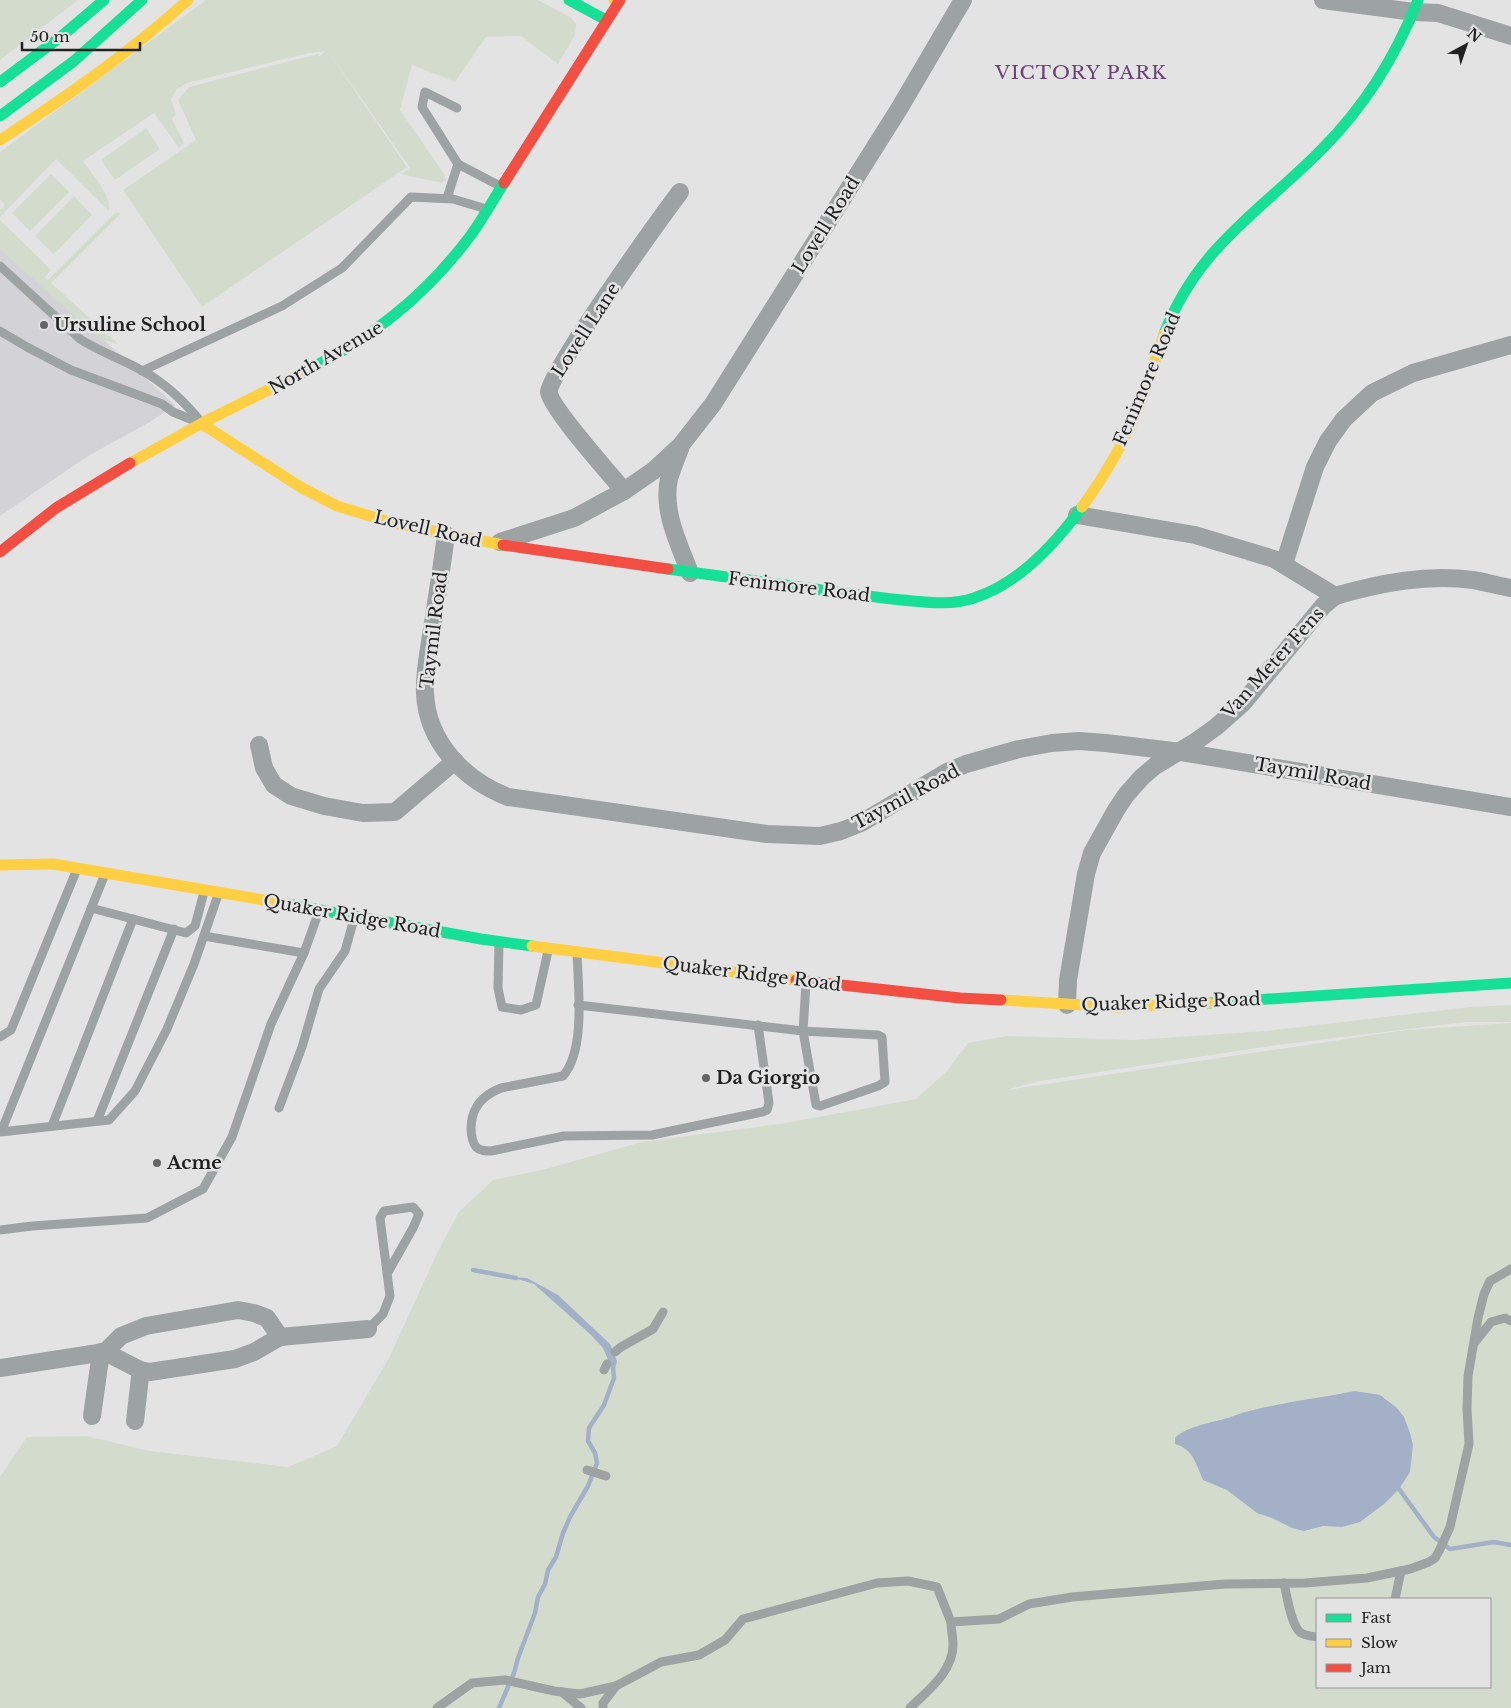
<svg xmlns="http://www.w3.org/2000/svg" width="1511" height="1708" font-family="'Libre Baskerville',serif">
<style>
.built{fill:#d3d3d7}
.green{fill:#d3dccc;fill-rule:evenodd}
.water{fill:#a3b0c8}
.lines{fill:none;stroke-linecap:round;stroke-linejoin:round}
.stream{stroke:#a3b0c8;stroke-width:4.5}
.lane{stroke:#9da3a2;stroke-width:9}
.street{stroke:#9da3a2;stroke-width:18}
.fast{stroke:#16e098;stroke-width:11}
.slow{stroke:#ffcf43;stroke-width:11}
.jam{stroke:#f24e42;stroke-width:11}
.poi-dot{fill:#656565;stroke:#e3e3e4;stroke-width:2}
.labels{text-anchor:middle;dominant-baseline:central;stroke-width:5;stroke-linejoin:round;paint-order:stroke}
.street-label{font-size:18px;fill:#212121;stroke:#e3e3e4}
.poi-label{font-size:18px;font-weight:bold;fill:#212121;stroke:#e3e3e4;text-anchor:start}
.neighbourhood-label{font-size:19px;letter-spacing:1px;fill:#6b4179;stroke:#e3e3e4}
</style>
<rect width="100%" height="100%" fill="#e3e3e4"/>
<polygon class="built" points="0,245 175,405 150,422 88,456 0,516"/>
<g class="green">
<polygon points="0,0 78,0 0,60"/>
<path d="M206,0H538L570,17L576,24L575,35L558,64L521,36L486,37L455,82L412,65L400,110L444,174L446,180L441,183L401,174L410,168L328,51L407,167L202,307L123,190L196,140L178,100L189,87L318,54L320,56L326,51L309,53L187,83L177,89L171,99L176,114L172,119L184,143L179,148L154,113L83,161C92,174 112,196 109,211L56,159L0,217V210L5,205L0,199V152Z"/>
<polygon points="146,128 160,149 115,180 101,160"/>
<polygon points="51,174 69,192 30,231 12,213"/>
<polygon points="74,196 92,215 54,254 35,236"/>
<polygon points="116,212 120,214 51,283 118,344 100,339 0,249 0,220 51,270 45,277 48,280"/>
<path d="M1511,1005V1022H1466L1277,1045L1040,1081L1006,1090L1406,1030L1511,1023V1708H0V1477L27,1437L87,1436L149,1451L288,1467L337,1446L389,1358L439,1249L459,1212L493,1180L542,1170L642,1142L780,1124L916,1099L947,1071L968,1043L1008,1036L1134,1040L1265,1031L1470,1007ZM1317,1599H1490V1687H1317Z"/>
</g>
<g class="water">
<polygon points="511,1277 527,1278 558,1295 610,1344 617,1361 614,1374 603,1348 591,1335 534,1284"/>
<path d="M1355,1391L1380,1395L1397,1408L1404,1417L1410,1433L1413,1445L1410,1472L1399,1489L1384,1504L1360,1522L1342,1527L1323,1526L1304,1531L1292,1528L1272,1518L1257,1513L1227,1490L1203,1480C1196,1464 1193,1449 1175,1444V1438C1185,1427 1210,1423 1224,1419C1232,1417 1240,1413 1249,1411C1284,1402 1320,1398 1355,1391Z"/>
</g>
<g class="lines">
<g class="stream">
<polyline points="473,1270 516,1278"/>
<polyline points="1399,1489 1434,1537 1450,1549 1494,1542 1511,1545"/>
<polyline points="499,1708 514,1673 518,1658 535,1613 538,1597 545,1584 548,1570 556,1557 563,1533 570,1517 588,1486 597,1463 595,1453 588,1441 589,1428 604,1405 614,1378 613,1368"/>
</g>
<g class="lane">
<polyline points="457,108 425,92 422,107 458,164"/>
<polyline points="447,198 458,164 500,186"/>
<path d="M0,266L80,339C100,352 122,359 143,371C166,384 184,401 201,422"/>
<polyline points="0,331 27,347 71,370 162,404 173,412 195,421"/>
<polyline points="142,371 282,306 342,268 411,197 453,199 483,208"/>
<polyline points="105,874 1,1132 109,1120 135,1091 167,1029 194,964 218,895"/>
<polyline points="91,908 186,933 195,926 204,892"/>
<polyline points="204,936 304,953"/>
<polyline points="499,942 498,988 502,1007 521,1010 536,1005 548,951"/>
<path d="M577,952C578,986 586,1050 563,1076L501,1088C491,1092 481,1098 476,1108C470,1118 469,1137 476,1147C480,1151 486,1151 491,1151L564,1136L652,1135L762,1112L767,1110L769,1103L758,1025"/>
<polyline points="578,1005 803,1031 878,1035 882,1037 885,1082 878,1086 820,1106 816,1105 803,1031 806,983"/>
<polyline points="0,1037 11,1030 77,869"/>
<polyline points="279,1108 302,1047 319,989 345,951 354,919"/>
<polyline points="97,1121 174,929"/>
<polyline points="52,1126 133,919"/>
<polyline points="0,1230 32,1226 147,1218 203,1189 232,1137 271,1024 304,953 319,911"/>
<polyline points="368,1329 383,1314 390,1296 380,1218 384,1211 413,1207 419,1214 413,1228 387,1274"/>
<polyline points="1476,1341 1491,1322 1505,1318 1511,1321"/>
<polyline points="615,1352 621,1347 653,1329 663,1312"/>
<polyline points="604,1370 607,1364"/>
<polyline points="587,1470 606,1476"/>
<path d="M1284,1583C1287,1596 1291,1626 1301,1633C1306,1636 1312,1636 1317,1637"/>
<polyline points="1395,1599 1401,1571"/>
<polyline points="562,1692 581,1708"/>
<polyline points="437,1708 472,1683 505,1680 554,1691 580,1694 616,1686 661,1662 699,1655 725,1640 743,1619 877,1583 908,1581 937,1587 951,1622 999,1619 1029,1604 1072,1597 1225,1584 1305,1583 1367,1578 1410,1569 1429,1562 1435,1558 1439,1551 1450,1527 1469,1444 1467,1409 1468,1376 1478,1318 1484,1294 1490,1281 1511,1269"/>
<polyline points="603,1708 603,1703 616,1686"/>
<path d="M910,1708C927,1691 953,1672 953,1645C953,1637 951,1629 951,1622"/>
</g>
<g class="street">
<polyline points="1323,0 1414,12 1438,13 1511,36"/>
<path d="M680,449C676,459 672,469 669,479C662,511 679,544 690,573"/>
<path d="M624,491C611,475 550,407 549,392C548,374 662,216 680,192"/>
<path d="M1077,515L1195,535L1274,559L1335,596C1380,583 1426,574 1473,580C1486,582 1498,586 1511,588"/>
<path d="M446,535C442,566 437,597 432,629C429,650 424,672 425,693C427,742 464,780 508,797L767,834L820,836L841,831L861,823L947,772L966,764L1019,749L1052,743L1079,741L1106,743L1181,752L1511,807"/>
<polyline points="500,542 574,518 624,491 653,471 681,445 713,404 899,109 963,0"/>
<polyline points="1284,564 1315,467 1328,441 1344,419 1372,393 1413,373 1511,345"/>
<polyline points="259,745 264,768 274,785 291,796 324,806 363,813 395,812 455,761"/>
<polyline points="1067,1005 1068,980 1086,874 1092,853 1116,810 1126,795 1142,777 1155,766 1195,742 1216,727 1243,703 1323,606 1335,596"/>
<polyline points="105,1352 140,1370 150,1372 235,1359 254,1352 280,1337 368,1329"/>
<polyline points="0,1368 105,1352 121,1336 146,1326 238,1310 254,1313 267,1318 280,1337"/>
<polyline points="92,1416 101,1352"/>
<polyline points="135,1421 140,1377 140,1370"/>
</g>
<g class="fast">
<polyline points="569,0 606,20"/>
<polyline points="0,82 63,35 104,0"/>
<polyline points="0,116 74,61 142,0"/>
<path d="M1164,334C1198,246 1260,212 1322,149C1365,106 1396,56 1418,0"/>
<path d="M300,374C371,338 422,300 471,235C483,218 493,200 504,183"/>
<path d="M668,569C717,576 766,582 815,589C844,593 873,597 902,600C926,602 950,606 974,598C1019,584 1055,544 1082,507"/>
<polyline points="287,904 481,939 532,946"/>
<polyline points="1209,1003 1511,983"/>
</g>
<g class="slow">
<polyline points="614,0 618,2"/>
<path d="M0,140C66,97 129,53 188,0"/>
<polyline points="202,424 302,488 337,506 393,523 503,545"/>
<polyline points="130,463 206,421 300,374"/>
<path d="M1082,507C1109,470 1132,428 1147,385C1153,368 1158,351 1164,334"/>
<polyline points="0,865 53,864 287,904"/>
<polyline points="532,946 796,980"/>
<polyline points="1001,1000 1117,1007 1209,1003"/>
</g>
<g class="jam">
<polyline points="504,183 620,0"/>
<polyline points="503,545 668,569"/>
<polyline points="0,552 56,508 130,463"/>
<polyline points="796,980 960,998 1001,1000"/>
</g>
</g>
<g class="poi-dot">
<circle cx="44" cy="325" r="5"/>
<circle cx="706" cy="1078" r="5"/>
<circle cx="157" cy="1163" r="5"/>
</g>
<g class="labels">
<g class="street-label">
<text transform="translate(826 225) rotate(-58)">Lovell Road</text>
<text transform="translate(586 330) rotate(-57)">Lovell Lane</text>
<text transform="translate(326 358) rotate(-30)">North Avenue</text>
<text transform="translate(1147 379) rotate(-67)">Fenimore Road</text>
<text transform="translate(428 529) rotate(13)">Lovell Road</text>
<text transform="translate(799 587) rotate(7)">Fenimore Road</text>
<text transform="translate(434 630) rotate(-83)">Taymil Road</text>
<text transform="translate(1273 663) rotate(-48)">Van Meter Fens</text>
<text transform="translate(1313 774) rotate(10)">Taymil Road</text>
<text transform="translate(906 797) rotate(-28)">Taymil Road</text>
<text transform="translate(352 916) rotate(10)">Quaker Ridge Road</text>
<text transform="translate(752 974) rotate(7)">Quaker Ridge Road</text>
<text transform="translate(1171 1002) rotate(-2)">Quaker Ridge Road</text>
</g>
<g class="poi-label">
<text x="54" y="325">Ursuline School</text>
<text x="716" y="1078">Da Giorgio</text>
<text x="167" y="1163">Acme</text>
</g>
<g class="neighbourhood-label">
<text x="1081" y="72">VICTORY PARK</text>
</g>
</g>
<rect x="1316" y="1598" width="175" height="90" fill="#e3e3e4" stroke="#959596"/>
<rect x="1326" y="1614" width="25" height="8" fill="#16e098" stroke="#959596"/>
<text x="1361" y="1623" font-size="15" fill="#212121">Fast</text>
<rect x="1326" y="1639" width="25" height="8" fill="#ffcf43" stroke="#959596"/>
<text x="1361" y="1648" font-size="15" fill="#212121">Slow</text>
<rect x="1326" y="1664" width="25" height="8" fill="#f24e42" stroke="#959596"/>
<text x="1361" y="1673" font-size="15" fill="#212121">Jam</text>
<g transform="translate(1466 45) rotate(40)" stroke="#e3e3e4" stroke-width="4" paint-order="stroke">
<path d="M0-4L9 19L0 12L-9 19Z" fill="#212121"/>
<text y="-8" font-size="14" font-weight="bold" text-anchor="middle" fill="#212121">N</text>
</g>
<path d="M22 42v8h118v-8" fill="none" stroke="#212121" stroke-width="2.5"/>
<text x="30" y="42" font-size="15" fill="#212121" stroke="#e3e3e4" stroke-width="4" paint-order="stroke">50 m</text>
</svg>
